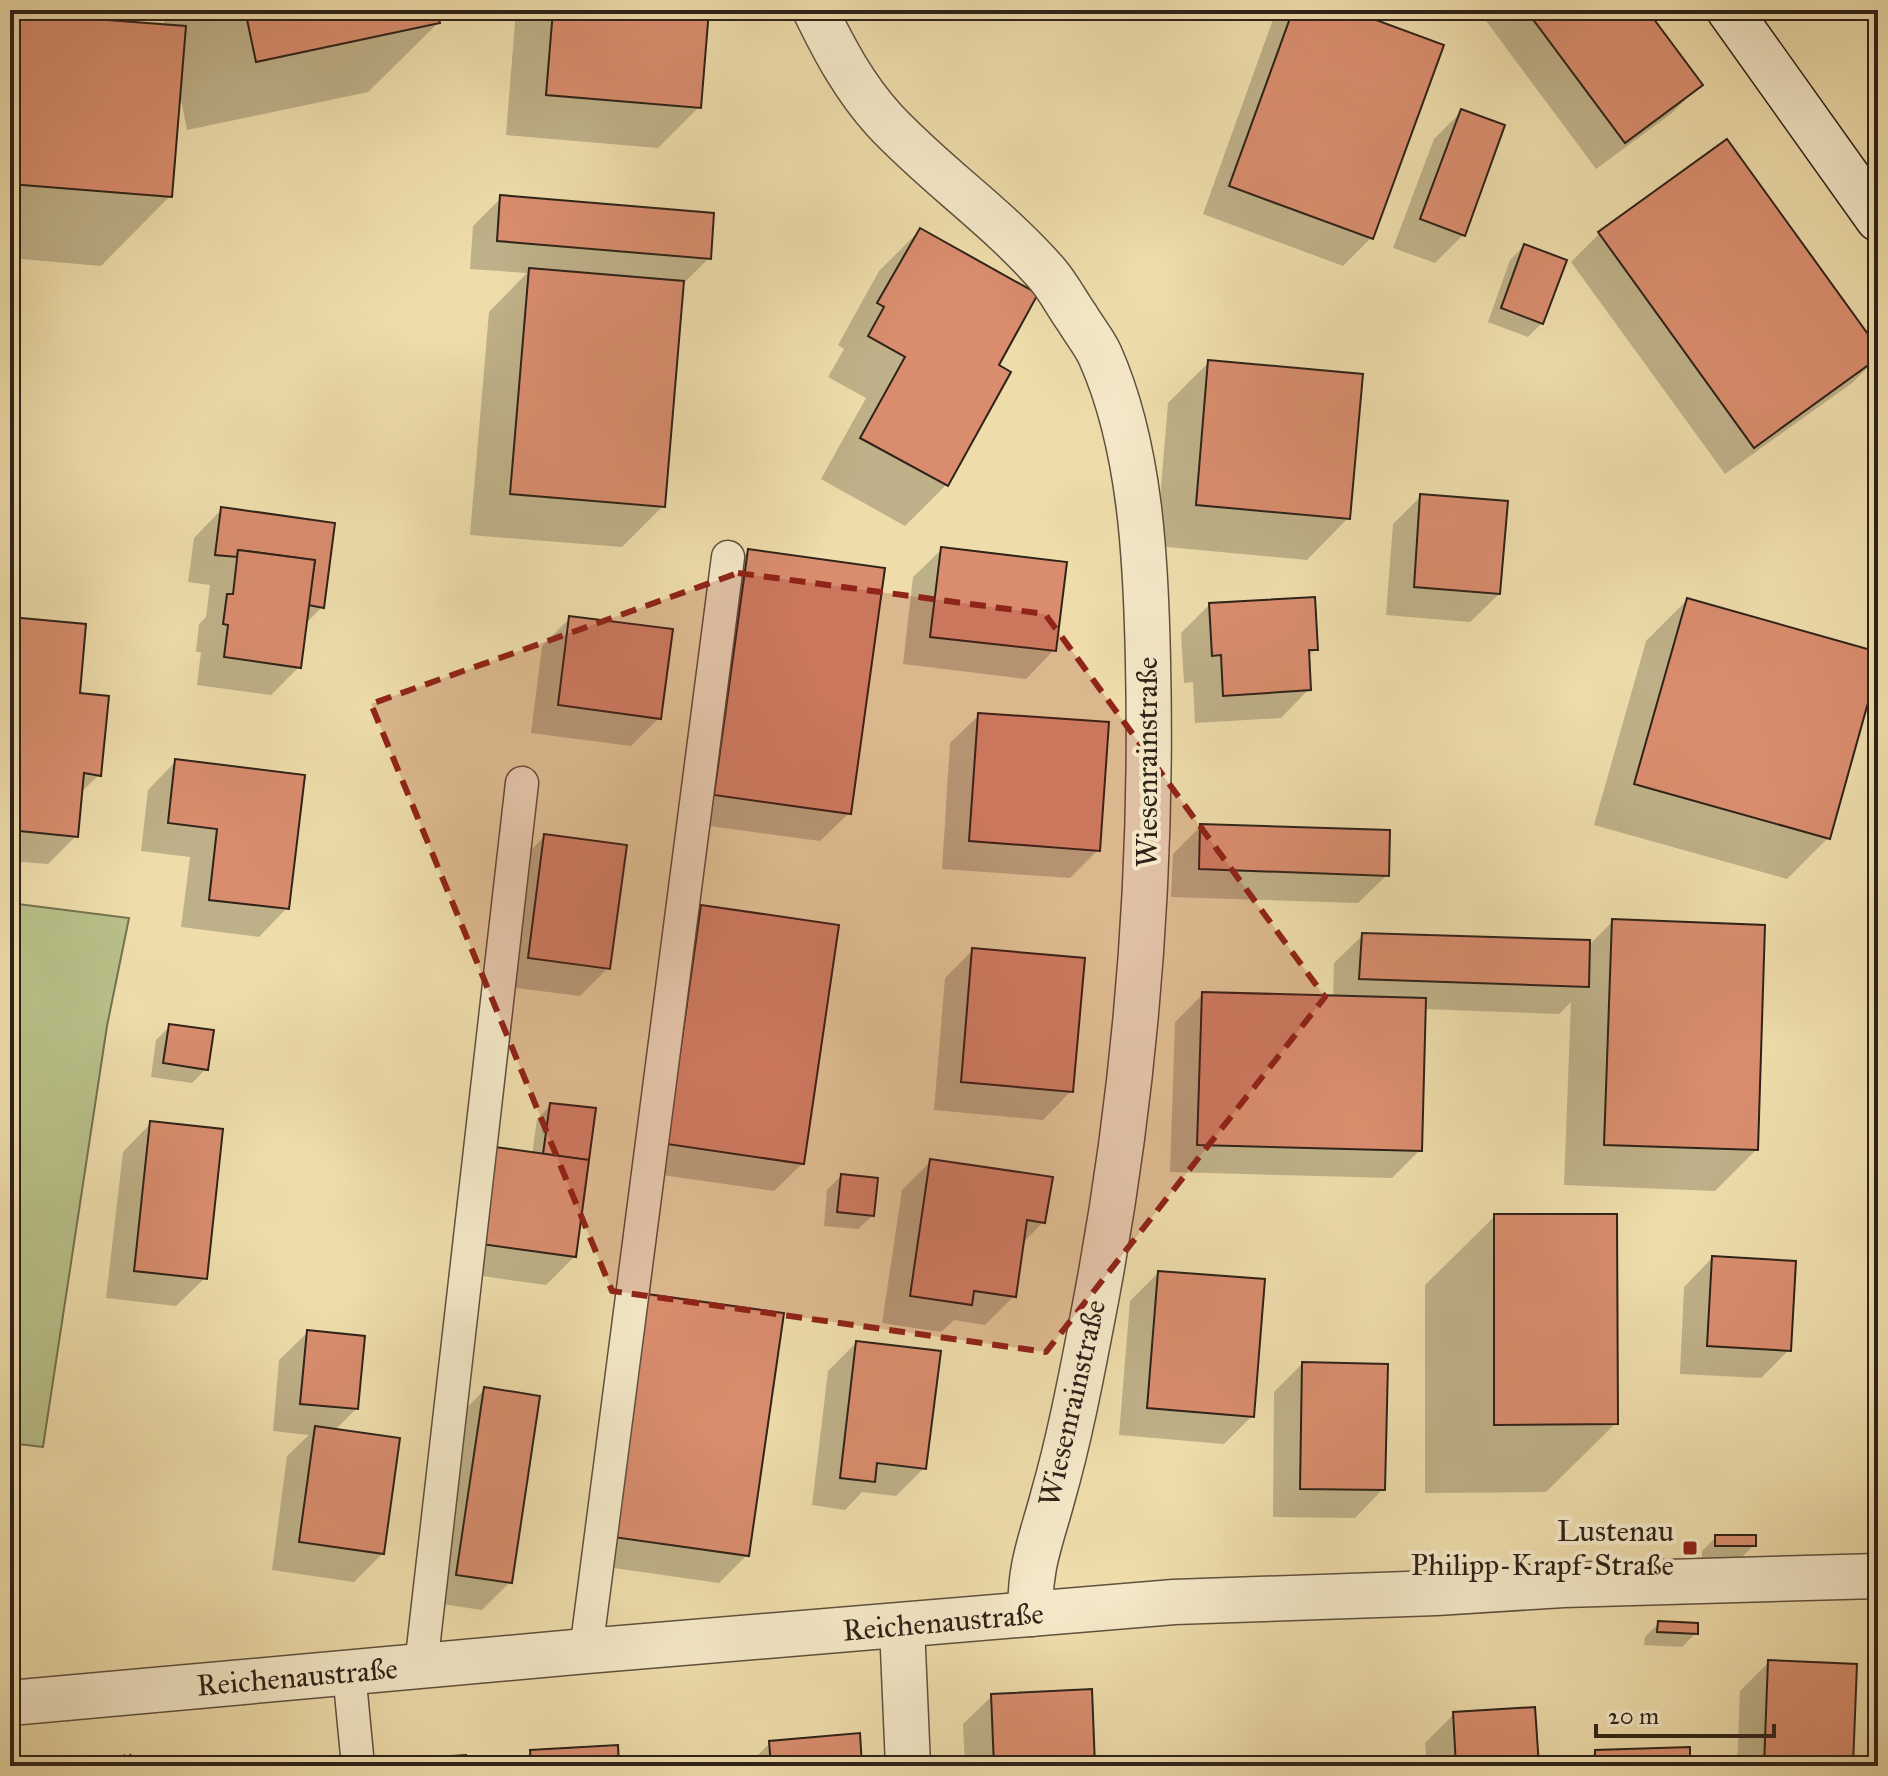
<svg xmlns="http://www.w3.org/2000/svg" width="1888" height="1776" font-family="'IM FELL Great Primer',serif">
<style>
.green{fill:#b9c089;stroke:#747150;stroke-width:2}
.shadow{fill:#0003}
.building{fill:#d98d6e;stroke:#2f2218;stroke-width:2}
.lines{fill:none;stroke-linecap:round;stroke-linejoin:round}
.lane-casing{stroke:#5f503d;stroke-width:35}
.street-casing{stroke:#5f503d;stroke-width:47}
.secondary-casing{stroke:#2f2218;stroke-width:47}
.path{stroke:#2f2218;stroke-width:5;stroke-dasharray:2 4;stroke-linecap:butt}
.lane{stroke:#f4e8c8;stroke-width:32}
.street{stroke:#f4e8c8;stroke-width:44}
.secondary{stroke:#f4e8c8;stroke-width:44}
.marked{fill:#8f2418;fill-opacity:0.2;stroke:#8f2418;stroke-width:6;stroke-dasharray:16 10;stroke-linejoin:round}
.poi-dot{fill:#8f2418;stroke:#f4e8c8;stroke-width:3}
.labels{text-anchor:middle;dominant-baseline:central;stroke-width:8;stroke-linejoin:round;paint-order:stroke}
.street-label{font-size:30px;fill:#2f2218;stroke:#f4e8c8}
.poi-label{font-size:30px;fill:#2f2218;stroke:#f4e8c8;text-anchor:end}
</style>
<rect width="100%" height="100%" fill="#eedcab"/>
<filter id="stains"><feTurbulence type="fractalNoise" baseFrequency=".0025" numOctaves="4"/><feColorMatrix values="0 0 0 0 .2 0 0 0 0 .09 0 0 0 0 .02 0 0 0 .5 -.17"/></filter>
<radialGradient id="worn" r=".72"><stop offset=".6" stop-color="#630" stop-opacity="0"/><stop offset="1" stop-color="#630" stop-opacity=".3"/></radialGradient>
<polygon class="green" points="10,903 129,918 107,1026 43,1447 10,1443"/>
<g class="shadow">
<polygon points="162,10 435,10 438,23 368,92 187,130 180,94 170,196 101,266 10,258 10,21 16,15 165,26"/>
<polygon points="516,10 707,10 699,107 658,148 506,135"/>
<polygon points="1285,10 1344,10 1372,237 1343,266 1203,214 1272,22"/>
<polygon points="1478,10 1644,10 1700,85 1672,113 1596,169"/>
<polygon points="1462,111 1463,235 1435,263 1393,248 1434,139"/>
<polygon points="1726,141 1878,351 1878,357 1852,383 1725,474 1571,262 1599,234"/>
<polygon points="501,198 709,258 682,285 663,506 622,547 470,535 489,312 527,273 470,269 473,226"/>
<polygon points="920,230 996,366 946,485 905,526 821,479 866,398 828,377 844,349 838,345 879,271"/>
<polygon points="1524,246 1542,323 1528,337 1488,322 1510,260"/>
<polygon points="1209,362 1348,518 1307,560 1156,546 1168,403"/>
<polygon points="1421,496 1499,594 1470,622 1386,615 1393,524"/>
<polygon points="222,509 322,607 304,625 299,667 271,695 197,685 201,652 196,652 199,624 206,617 210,585 188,582 194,538"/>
<polygon points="942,549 1054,650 1026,679 903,664 913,577"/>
<polygon points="749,551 849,813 820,841 687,823 721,579"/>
<polygon points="1687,600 1878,654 1828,838 1787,879 1594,825 1646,641"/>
<polygon points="1209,605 1316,649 1307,657 1309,689 1281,718 1195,723 1193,682 1184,683 1181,633"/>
<polygon points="570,618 659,718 631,746 531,733 542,646"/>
<polygon points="10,619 77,695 99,775 80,793 76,836 48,864 10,861"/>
<polygon points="979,715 1098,850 1070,878 942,869 950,743"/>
<polygon points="176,761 287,908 259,937 181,927 190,857 141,851 148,790"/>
<polygon points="1201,826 1387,875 1358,903 1171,897 1173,854"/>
<polygon points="545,836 608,968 580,996 501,986 517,864"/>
<polygon points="702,907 803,1163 774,1191 640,1172 673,936"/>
<polygon points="1613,921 1756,1150 1715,1191 1564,1185 1571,1002 1559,1014 1423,1009 1420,1150 1392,1178 1170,1172 1175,1022 1203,994 1333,998 1334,963 1363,935 1588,946"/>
<polygon points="973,950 1071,1091 1043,1120 934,1110 945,978"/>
<polygon points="170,1026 206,1069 192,1083 151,1077 156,1040"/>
<polygon points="551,1105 575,1256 546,1285 454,1272 532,1155 537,1119"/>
<polygon points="151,1123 205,1278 176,1306 106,1298 123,1152"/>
<polygon points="930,1162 1043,1222 1022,1244 1014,1296 985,1325 954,1320 941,1332 882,1323 902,1190"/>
<polygon points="841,1176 872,1216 858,1229 824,1226 827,1190"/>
<polygon points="1495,1216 1616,1423 1546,1492 1425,1493 1425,1285"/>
<polygon points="1712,1258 1789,1350 1761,1378 1680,1374 1684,1287"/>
<polygon points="1158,1273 1252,1416 1224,1444 1119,1435 1130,1301"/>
<polygon points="619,1324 747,1555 719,1583 586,1564"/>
<polygon points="308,1332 356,1409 334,1431 383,1553 354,1582 272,1570 287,1456 309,1435 273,1431 279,1360"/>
<polygon points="856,1343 924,1468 896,1496 862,1492 845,1510 812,1505 828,1371"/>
<polygon points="1302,1364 1383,1489 1355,1518 1273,1517 1274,1392"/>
<polygon points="485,1389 510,1582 482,1610 429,1602 457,1418"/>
<polygon points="1716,1537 1754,1545 1740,1559 1702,1559 1702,1551"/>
<polygon points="1659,1623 1696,1633 1682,1647 1644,1645 1645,1637"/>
<polygon points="1769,1662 1851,1766 1737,1766 1740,1691"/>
<polygon points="992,1696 1093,1766 965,1766 963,1724"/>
<polygon points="1454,1714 1537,1766 1427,1766 1425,1743"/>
<polygon points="770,1743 860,1766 747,1766"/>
<polygon points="531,1752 617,1766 517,1766"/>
<polygon points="1595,1752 1688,1766 1582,1766"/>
</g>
<g class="building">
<polygon points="245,10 437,10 440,23 256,62"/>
<polygon points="553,10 709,10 701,108 546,95"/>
<polygon points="1293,10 1349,10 1444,45 1373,239 1229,186"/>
<polygon points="1526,10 1647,10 1703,85 1625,143"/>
<polygon points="15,13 186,26 172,197 10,184 10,81"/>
<polygon points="1461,109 1505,125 1465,236 1420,219"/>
<polygon points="1727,139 1878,348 1878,358 1754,448 1598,232"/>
<polygon points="500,195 714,213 711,259 497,241"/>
<polygon points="920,228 1038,294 999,365 1011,372 948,486 860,438 905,357 868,336 884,307 877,303"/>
<polygon points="1524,244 1567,260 1543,324 1501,308"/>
<polygon points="529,268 684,281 665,507 510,494"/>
<polygon points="1208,360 1363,374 1350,519 1196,505"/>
<polygon points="1420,494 1508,501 1500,594 1414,587"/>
<polygon points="221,507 335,523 324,608 308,605 315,560 238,550 237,557 215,555"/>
<polygon points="941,547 1067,562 1056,651 930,637"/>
<polygon points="748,549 885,568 851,814 714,795"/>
<polygon points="238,550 315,560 301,668 224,657 228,625 223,624 227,594 233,594"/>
<polygon points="1315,597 1318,650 1309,650 1311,690 1223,696 1221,655 1212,656 1209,603"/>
<polygon points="1687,598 1878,652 1878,667 1830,839 1634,784"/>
<polygon points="569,616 673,629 661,719 558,705"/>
<polygon points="10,617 86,624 80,693 109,696 101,776 84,773 78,837 10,830"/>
<polygon points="978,713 1109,722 1100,851 969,841"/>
<polygon points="175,759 305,775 289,909 209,900 217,829 168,823"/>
<polygon points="1200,824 1390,830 1389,876 1199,869"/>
<polygon points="544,834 627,845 610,969 528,958"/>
<polygon points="701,905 839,925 804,1164 667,1144"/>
<polygon points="1612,919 1765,925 1758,1150 1604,1145"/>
<polygon points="1362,933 1590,940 1589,987 1359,979"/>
<polygon points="972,948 1085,958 1073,1092 961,1082"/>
<polygon points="1202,992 1426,998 1422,1151 1197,1145"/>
<polygon points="169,1024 214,1030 208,1070 163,1063"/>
<polygon points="550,1103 596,1108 589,1160 543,1154"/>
<polygon points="150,1121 223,1129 207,1279 134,1271"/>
<polygon points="495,1147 589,1160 576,1257 481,1244"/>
<polygon points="930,1159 1053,1177 1045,1223 1027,1220 1016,1297 974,1291 972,1305 910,1296"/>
<polygon points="841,1174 878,1178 874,1216 837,1212"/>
<polygon points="1494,1214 1617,1214 1618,1424 1494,1425"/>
<polygon points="1712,1256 1796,1261 1791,1351 1707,1346"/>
<polygon points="1158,1271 1265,1279 1254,1417 1147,1408"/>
<polygon points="647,1294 784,1313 749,1556 613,1537"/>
<polygon points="307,1330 365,1336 358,1409 300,1404"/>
<polygon points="856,1341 941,1351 926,1469 877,1463 875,1482 840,1478"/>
<polygon points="1302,1362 1388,1364 1385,1490 1300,1489"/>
<polygon points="484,1387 540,1396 512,1583 456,1575"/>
<polygon points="315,1426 400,1438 384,1554 299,1542"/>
<rect x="1715" y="1535" width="41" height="11"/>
<polygon points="1658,1621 1698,1623 1698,1634 1657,1632"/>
<polygon points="1768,1660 1857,1664 1853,1766 1764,1766"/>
<polygon points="1092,1689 1095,1766 994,1766 991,1694"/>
<polygon points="1535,1707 1539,1766 1456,1766 1453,1712"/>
<polygon points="860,1733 862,1766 771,1766 769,1741"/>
<polygon points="618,1745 619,1766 531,1766 530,1750"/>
<polygon points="1690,1747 1690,1766 1595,1766 1595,1750"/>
<polygon points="466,1755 467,1766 372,1766 372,1761"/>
</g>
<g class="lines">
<defs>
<g id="lane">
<polyline points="586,1651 728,557"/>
<polyline points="421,1666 522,783"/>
<polyline points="349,1672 358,1766"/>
</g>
<g id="street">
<path d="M815,10C834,49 854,87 884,120C935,175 999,218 1048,275C1059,288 1067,304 1077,318C1084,330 1094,342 1100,355C1141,447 1146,562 1148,662C1153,884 1134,1108 1091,1326C1080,1383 1069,1440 1053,1496C1042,1538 1028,1569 1031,1614"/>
<polyline points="902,1626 908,1766"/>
<polyline points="10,1703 586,1651 1174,1602 1436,1593 1563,1585 1878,1576"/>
</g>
<polyline id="secondary" points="1729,10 1878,219"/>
</defs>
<use href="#lane" class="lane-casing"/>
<use href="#street" class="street-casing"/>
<use href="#secondary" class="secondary-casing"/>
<polyline class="path" points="40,1766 133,1756 134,1766"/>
<use href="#lane" class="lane"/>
<use href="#street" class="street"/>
<use href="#secondary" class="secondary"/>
</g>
<path class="marked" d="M738,573L1045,614L1325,997L1046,1352L612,1291L371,704Z"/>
<rect class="poi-dot" x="1682" y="1540" width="16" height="16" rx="4"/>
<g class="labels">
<g class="street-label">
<text transform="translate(1147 762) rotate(-90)">Wiesenrainstraße</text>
<text transform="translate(1072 1403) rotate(-77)">Wiesenrainstraße</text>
<text transform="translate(943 1622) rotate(-5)">Reichenaustraße</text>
<text transform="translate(297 1677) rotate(-5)">Reichenaustraße</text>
</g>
<g class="poi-label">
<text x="1674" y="1531">Lustenau<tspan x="1674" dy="34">Philipp-Krapf-Straße</tspan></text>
</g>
</g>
<rect width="1888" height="1776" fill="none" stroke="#eedcab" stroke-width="40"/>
<rect x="12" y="12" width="1864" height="1752" fill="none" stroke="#2f2218" stroke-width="4"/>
<rect x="20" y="20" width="1848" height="1736" fill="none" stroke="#2f2218" stroke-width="2"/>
<path d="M1596 1724v12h178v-12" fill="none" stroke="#2f2218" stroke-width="4"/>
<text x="1608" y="1724" font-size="24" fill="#2f2218" stroke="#f4e8c8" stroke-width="6" paint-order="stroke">20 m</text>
<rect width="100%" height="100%" filter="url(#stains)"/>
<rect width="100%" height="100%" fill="url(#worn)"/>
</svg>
